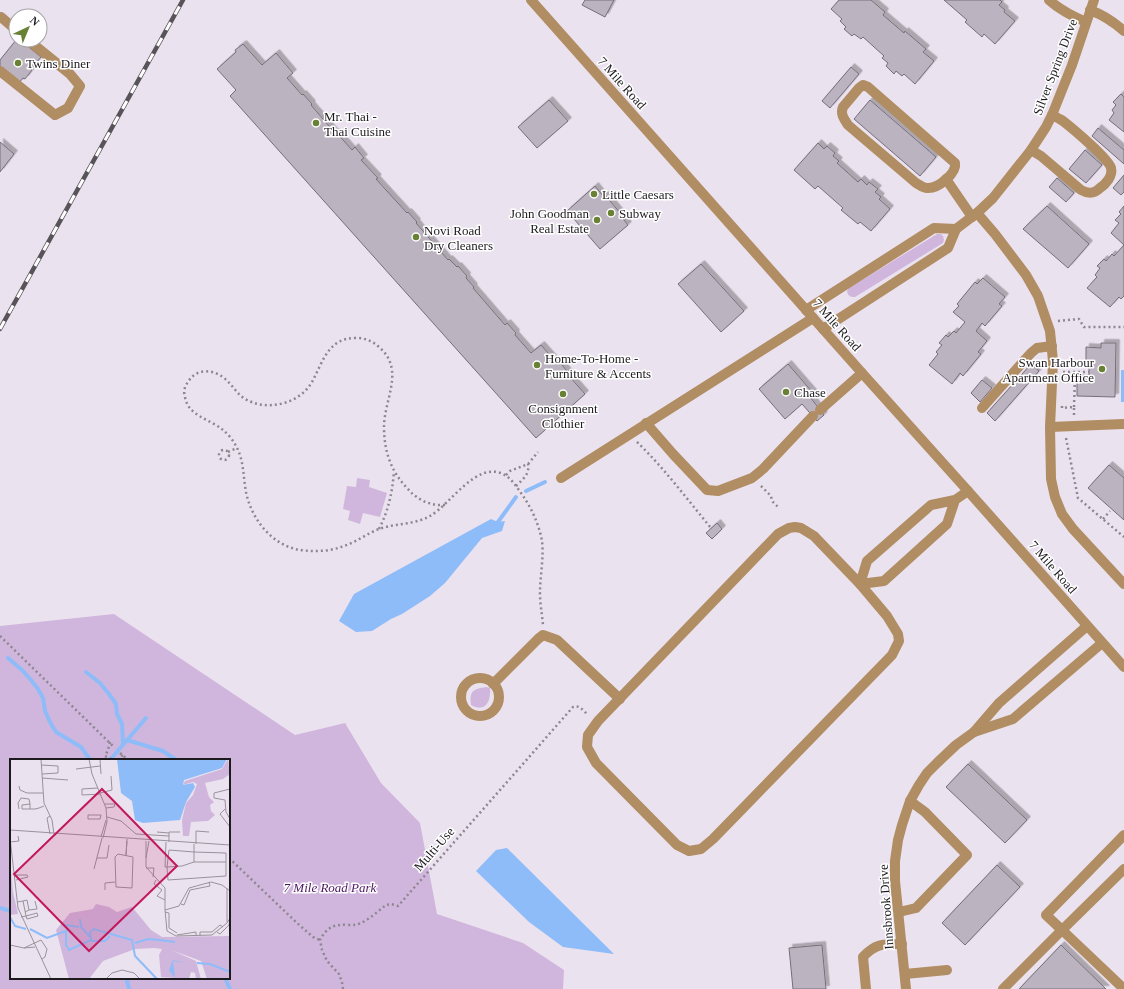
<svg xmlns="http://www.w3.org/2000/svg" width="1124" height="989" font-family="Georgia,serif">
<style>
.green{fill:#d0b6dd;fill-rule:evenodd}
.water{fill:#8ebcf9}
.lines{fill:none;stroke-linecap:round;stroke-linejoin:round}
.stream{stroke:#8ebcf9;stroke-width:4}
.building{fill:#bbb3bf;stroke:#766e7a;filter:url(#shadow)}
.path{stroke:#8d8790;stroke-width:2.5;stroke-dasharray:2 3;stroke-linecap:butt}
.minor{stroke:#b08d62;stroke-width:10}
.rail-casing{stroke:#575359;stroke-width:4.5}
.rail{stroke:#fff;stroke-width:3;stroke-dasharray:9;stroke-linecap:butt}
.poi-dot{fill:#688134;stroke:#fff;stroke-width:1.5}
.labels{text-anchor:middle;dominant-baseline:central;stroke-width:3;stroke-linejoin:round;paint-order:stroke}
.poi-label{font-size:13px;fill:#1d1a1e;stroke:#fff;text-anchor:start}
.street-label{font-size:13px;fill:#1d1a1e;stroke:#fff}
.park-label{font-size:13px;font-style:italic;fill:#4d1662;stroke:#fff}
.inset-river{fill:none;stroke:#8ebcf9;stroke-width:2}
.inset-road{fill:none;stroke:#99929b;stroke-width:1}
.view{fill:#c2185b;fill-opacity:0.15;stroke:#c2185b;stroke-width:2}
.inset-edge{fill:none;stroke:#1d1a1e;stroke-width:2}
</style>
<defs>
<filter id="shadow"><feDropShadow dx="3.5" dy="-3.5" stdDeviation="0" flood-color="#0004"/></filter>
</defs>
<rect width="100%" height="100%" fill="#ebe2ef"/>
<g class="green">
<path d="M937,234H941L943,236L944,240L943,243L855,297C850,297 848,296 847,291L849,288Z"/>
<polygon points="357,478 370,480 369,487 387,493 380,517 363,513 360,524 348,520 350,511 343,509 347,486 356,487"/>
<path d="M114,614L295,735L345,723L381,783L420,823L437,914L523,943L564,970L563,989H0V626ZM11,760H229V978H11Z"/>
<path d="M486,687L490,688C491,701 486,713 471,705C469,691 473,689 486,687Z"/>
</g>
<g class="water">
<rect x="1121" y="370" width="3" height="32"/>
<polygon points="491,519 498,522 505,521 502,531 482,538 445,583 430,596 402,614 391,619 372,631 356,632 339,621 354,594"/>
<polygon points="507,848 614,954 563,947 529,922 476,871 496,850"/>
</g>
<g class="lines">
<g class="stream">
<polyline points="526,491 545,482"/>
<polyline points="498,522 516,497"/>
<polyline points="8,658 22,670 31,680 38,689 43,698 45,711 51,724 56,732 81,747 90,760"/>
<polyline points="86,672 100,683 109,694 116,704 117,714 122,724 123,744"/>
<polyline points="127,740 163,751 176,760"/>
<polyline points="110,760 146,718"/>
<polyline points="0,908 11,911"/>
<polyline points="128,978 127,981 129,989"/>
<polyline points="225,978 230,989"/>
</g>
</g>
<g class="building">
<polygon points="585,0 614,0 605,17 582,5"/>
<polygon points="839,0 871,0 885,12 883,15 904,33 905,31 926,49 923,52 934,61 915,84 904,74 902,76 896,71 894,74 886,66 888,63 882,58 884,56 863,37 861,39 854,34 852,36 844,29 846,27 840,21 842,19 831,9"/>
<polygon points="944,0 1000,0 1002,2 999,5 1005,10 1004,12 1015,21 995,44 984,34 982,37 965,22 967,20"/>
<polygon points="16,40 20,40 41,57 31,69 32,70 25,79 23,78 19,83 0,67 0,60"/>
<polygon points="243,44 262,65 276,53 293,73 287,78 302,95 303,94 312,104 311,105 335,133 336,132 352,150 355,147 364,158 361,160 378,178 376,179 407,213 408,212 417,222 416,223 448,260 449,259 457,267 458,266 467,276 466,278 474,287 473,288 505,325 507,323 516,333 515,335 531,353 541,345 556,362 558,360 571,376 570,377 585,394 536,438 230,96 236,90 217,69 236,52 235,50"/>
<polygon points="851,67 859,74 830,108 822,101"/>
<polygon points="1121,94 1124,97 1124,132 1109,120 1114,113 1112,110 1116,105 1113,102"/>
<polygon points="549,100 568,121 537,148 518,127"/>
<polygon points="870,100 936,157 920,176 854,119"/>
<polygon points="1098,128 1124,150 1124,164 1092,136"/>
<polygon points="0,142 14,154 0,172"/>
<polygon points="818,143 824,149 827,146 835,153 833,156 839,161 837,163 858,182 861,179 867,185 869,182 878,189 875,192 881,197 879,199 890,209 871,231 860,222 858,224 841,210 843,208 818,186 815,189 794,170"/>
<polygon points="1085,150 1102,165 1086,183 1069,169"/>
<polygon points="1124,175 1124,192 1121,195 1113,188"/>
<polygon points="1057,178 1074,193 1066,202 1049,187"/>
<polygon points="595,186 603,196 605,195 621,214 620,215 628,225 600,249 567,211"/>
<polygon points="1047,206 1089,244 1068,268 1023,229"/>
<polygon points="1124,206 1124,245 1111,233 1119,223 1115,220 1121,214 1119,212"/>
<polygon points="1124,245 1124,296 1121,299 1119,297 1110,307 1087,288 1097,277 1095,275 1100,268 1097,266 1104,259 1106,261 1112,254 1114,256"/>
<polygon points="701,264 744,311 721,332 678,284"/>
<polygon points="983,278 1005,297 999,304 1002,306 985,326 982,323 976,331 987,341 978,352 981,354 963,376 960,373 952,384 929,365 938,354 936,352 942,345 939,343 946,335 948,337 954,331 956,333 965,322 953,312 959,306 957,304 975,282 977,284"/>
<polygon points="1101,343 1116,343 1115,397 1077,396 1077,378 1089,379 1089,366 1086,366 1086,347 1101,348"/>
<polygon points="788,364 814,394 810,397 824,415 817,421 802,404 785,419 759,389"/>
<polygon points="1031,364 1039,371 995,421 987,413"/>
<polygon points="982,380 992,388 980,402 971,393"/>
<polygon points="1109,465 1124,478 1124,520 1088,488"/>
<polygon points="717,523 722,529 712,539 706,533"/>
<polygon points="968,764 1027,820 1005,843 946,787"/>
<polygon points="997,865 1020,887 965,945 942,923"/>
<polygon points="822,945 826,989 793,989 789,948"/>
<polygon points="1061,945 1106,989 1019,989"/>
</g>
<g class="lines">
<g class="path">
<polyline points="1058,321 1079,319 1084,327 1124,327"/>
<polyline points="1063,372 1089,372"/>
<polyline points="1062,406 1062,408 1074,407 1074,415"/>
<polyline points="1074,407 1075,377 1079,375 1079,372"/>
<polyline points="1066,438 1078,498 1124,537"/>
<path d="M637,442C664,468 687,499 711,528"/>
<circle cx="224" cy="455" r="5"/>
<polyline points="228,452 237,448"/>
<polyline points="506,475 510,471 528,464 538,452"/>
<path d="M516,486C523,479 530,474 528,464"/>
<polyline points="761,486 771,496 772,501 779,508"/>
<path d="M445,505C431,506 417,500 408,489C391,472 384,451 384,427C384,400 405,370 380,348C374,342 366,338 357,338C328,337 323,362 312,382C304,396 288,404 273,405C264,406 255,404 247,400C237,395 233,385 224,378C213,369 196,368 188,382C185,386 183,391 185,397C188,416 210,419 223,430C228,434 233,440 236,446C244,460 243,476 246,492C251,517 269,542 295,549C309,552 327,552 341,547C355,543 366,534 379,529C396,523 414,525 430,516C450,505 476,461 503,474C511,478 516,486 521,493C531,507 539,524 542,541C544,558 540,576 540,593C540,604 542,614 543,625"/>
<polyline points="1103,519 1110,511"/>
<path d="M379,529C389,509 392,493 394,472"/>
<polyline points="0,636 114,747"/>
<polyline points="110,742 108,750 105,756 113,760"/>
<polyline points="120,753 128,760"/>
<polyline points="118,760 120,757 123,755"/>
<polyline points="229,858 297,923 313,937 320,940"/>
<path d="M343,989L342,982L339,974L327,961L322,950L320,940C327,927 334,924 348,925C353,925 357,925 361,923C370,919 378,911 386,905L391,904L398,906L573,707C579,705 582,709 587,714"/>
</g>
<g class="minor">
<polyline points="531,0 862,373 968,491 1124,667"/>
<path d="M1049,0C1060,10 1072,16 1086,22"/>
<path d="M1090,10C1103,15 1114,22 1124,31"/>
<polyline points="1,17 16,30"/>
<polyline points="0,71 55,115 68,108 80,86 70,74 28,40"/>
<path d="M863,85L868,87L955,163C957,173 938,189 927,188C923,188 920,185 916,183L848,125C844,119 840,114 843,107L859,88Z"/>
<path d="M1031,150L1041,156L1081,190C1088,194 1094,194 1100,188C1106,184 1113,176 1111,168C1109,159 1072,128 1063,121C1060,119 1056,117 1052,115"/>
<polyline points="946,179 972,217"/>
<polyline points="977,213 995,234 1026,275 1038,296 1050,331 1053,361 1050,427 1051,479 1055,497 1062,514 1073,529 1124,584"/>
<polyline points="806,310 934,228 956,229"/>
<polyline points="823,329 948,248 956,229 977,213 993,198 1031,150 1046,127 1052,115 1072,65 1094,0"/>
<polyline points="982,408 1031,353 1037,348 1052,346"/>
<polyline points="820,410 862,373"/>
<polyline points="646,423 673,454 707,490 718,491 752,478 763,469 813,416"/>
<polyline points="1050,427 1123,424"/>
<polyline points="561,478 813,318"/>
<polyline points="955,500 947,524 884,581 860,584 867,561 931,505 955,500 968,491"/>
<polygon points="795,527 801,528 814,536 860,584 887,616 898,634 899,641 892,655 713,839 701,849 689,851 677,845 596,763 587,747 588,735 598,721 778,534 789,528"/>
<circle cx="480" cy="697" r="19"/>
<polyline points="493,684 538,639 543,635 557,640 620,699"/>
<polyline points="974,732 1013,719 1102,643"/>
<polyline points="1124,869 1062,930 1124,989"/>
<polyline points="899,912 916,908 967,855 925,812 910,801"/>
<polyline points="905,974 947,970"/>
<path d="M866,989L863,957C876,943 884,944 902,944"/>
<polyline points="906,989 895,881 895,861 898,840 902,825 910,801 919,785 927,773 937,763 956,745 974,732 999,703 1087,626"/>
<polyline points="1003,989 1062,930 1046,915 1124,835"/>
</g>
<defs>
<polyline id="rail" points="0,329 183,0"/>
</defs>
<use href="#rail" class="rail-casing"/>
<use href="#rail" class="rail"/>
</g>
<g class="poi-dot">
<circle cx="18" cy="63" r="4"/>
<circle cx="316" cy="123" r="4"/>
<circle cx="594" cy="194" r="4"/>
<circle cx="611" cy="213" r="4"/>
<circle cx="597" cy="220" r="4"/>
<circle cx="416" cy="237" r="4"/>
<circle cx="537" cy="365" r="4"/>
<circle cx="1102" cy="369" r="4"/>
<circle cx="786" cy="392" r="4"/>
<circle cx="563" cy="394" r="4"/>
</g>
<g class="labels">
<g class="poi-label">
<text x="26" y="63">Twins Diner</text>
<text x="324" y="116">Mr. Thai -<tspan x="324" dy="15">Thai Cuisine</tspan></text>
<text x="602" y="194">Little Caesars</text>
<text x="589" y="213" text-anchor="end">John Goodman<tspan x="589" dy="15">Real Estate</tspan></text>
<text x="619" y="213">Subway</text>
<text x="424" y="230">Novi Road<tspan x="424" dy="15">Dry Cleaners</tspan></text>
<text x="545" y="358">Home-To-Home -<tspan x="545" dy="15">Furniture &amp; Accents</tspan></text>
<text x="1094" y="362" text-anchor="end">Swan Harbour<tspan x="1094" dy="15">Apartment Office</tspan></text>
<text x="794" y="392">Chase</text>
<text x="563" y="408" text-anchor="middle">Consignment<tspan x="563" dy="15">Clothier</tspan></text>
</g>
<g class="street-label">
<text transform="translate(1055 67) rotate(-69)">Silver Spring Drive</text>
<text transform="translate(622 83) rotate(48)">7 Mile Road</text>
<text transform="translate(837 325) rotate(48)">7 Mile Road</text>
<text transform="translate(1053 567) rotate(49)">7 Mile Road</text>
<text transform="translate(434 849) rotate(-49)">Multi-Use</text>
<text transform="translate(886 907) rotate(-94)">Innsbrook Drive</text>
</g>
<g class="park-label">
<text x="330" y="887">7 Mile Road Park</text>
</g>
</g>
<g transform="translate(10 759)">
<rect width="220" height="220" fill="#ebe2ef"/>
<path d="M218,0L220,15L213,20L195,24L199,38L204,43L200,46L201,52L205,56L198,62L181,63L179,77H173L172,61L176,44L183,36L187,25L183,23L173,26L175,22L212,10ZM0,100L3,133L8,155L0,156ZM86,145L99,148L107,153L122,148L141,171L152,178L220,177V220H197L191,202L161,191L186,202L191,220H186L185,214L181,213L179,220L151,218L149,196L152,190L144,189L125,190L93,202L79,220H59L46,171L60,154L83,150Z" fill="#d0b6dd"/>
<path d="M107,0L149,1L217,0L212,9L174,21L173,26L183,24L185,28L176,43L170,61L133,64L125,61L122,42L111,34ZM163,201L176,204L163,202L165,219L159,211Z" fill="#8ebcf9"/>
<path class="inset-river" d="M0,158L5,167L16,170M70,160L71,168L82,180M55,166L69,168M20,170L37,179L56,172V186L59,191L81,181L80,173L84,170L122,181L125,197L147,220M149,181L165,183M81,182H95L100,177M125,184L138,180L149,181M187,204L200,205L220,213"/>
<path class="inset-road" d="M31,0L34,44L42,61L44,75M79,0L82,15L96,49L97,63L93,79M90,0L91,15M31,6L48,7V14L32,15M66,10L90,7M32,19L58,21M9,27L10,31L17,34H33M88,29L72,30V36L91,35M90,34L102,31L101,17M215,41L204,39V34L220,30M215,41L216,53L220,60M95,45H105L104,48L96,49M9,50L8,44L11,39L19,40L20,45M20,50V45L12,46V50H25L29,49L34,47M215,50L210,55L220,68M91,56L90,60H78V56ZM97,58L111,62L126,75L159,77V83M0,71L220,86M147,73L159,74M40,75L37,59L40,57M159,77V73H170M91,78L96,61M0,79L8,149L41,220M117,82L116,96L117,80M136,82V108L155,129V151M0,83L9,82L8,77M156,83L155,108H157L158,121L216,117V103M184,85V93L159,91L157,108L172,107L184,103H216V94L184,93V103M186,85V72L199,73M108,95L123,98L122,129L106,128L105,98ZM87,99H97L99,86M136,99L139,82M136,109H144L143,118M84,110L92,79M6,116H17L18,118L6,121M146,121L144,125L152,131L147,137L155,141M201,123L212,126L220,132V159L217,164L202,176L166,177L157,172L155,151L169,147L179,129ZM217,129V163M95,131V124L105,123M180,131L200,127L199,123M13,142L17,141L19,151L15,153M7,143L13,142L16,157L17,160L28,157L27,154L16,157L11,158M171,145L174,146L180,131M19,151L27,150L25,142M155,153L159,154V169L167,174M207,173L210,175L219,166L220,160M167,176L186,173V177M190,177V173H202L210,166L213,168M0,186L14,189M25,188L14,189L31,181L37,190L35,198L32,200M96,220L102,214L112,211L124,214L130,220"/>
<path class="view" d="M92,30L167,107L79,192L4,115Z"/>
<rect width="220" height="220" class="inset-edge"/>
</g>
<g transform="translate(28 28) rotate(44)"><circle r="19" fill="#ffffff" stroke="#a5a3a5"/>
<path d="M0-3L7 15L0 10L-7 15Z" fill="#688134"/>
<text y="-6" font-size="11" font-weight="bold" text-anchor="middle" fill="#1d1a1e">N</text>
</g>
</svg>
